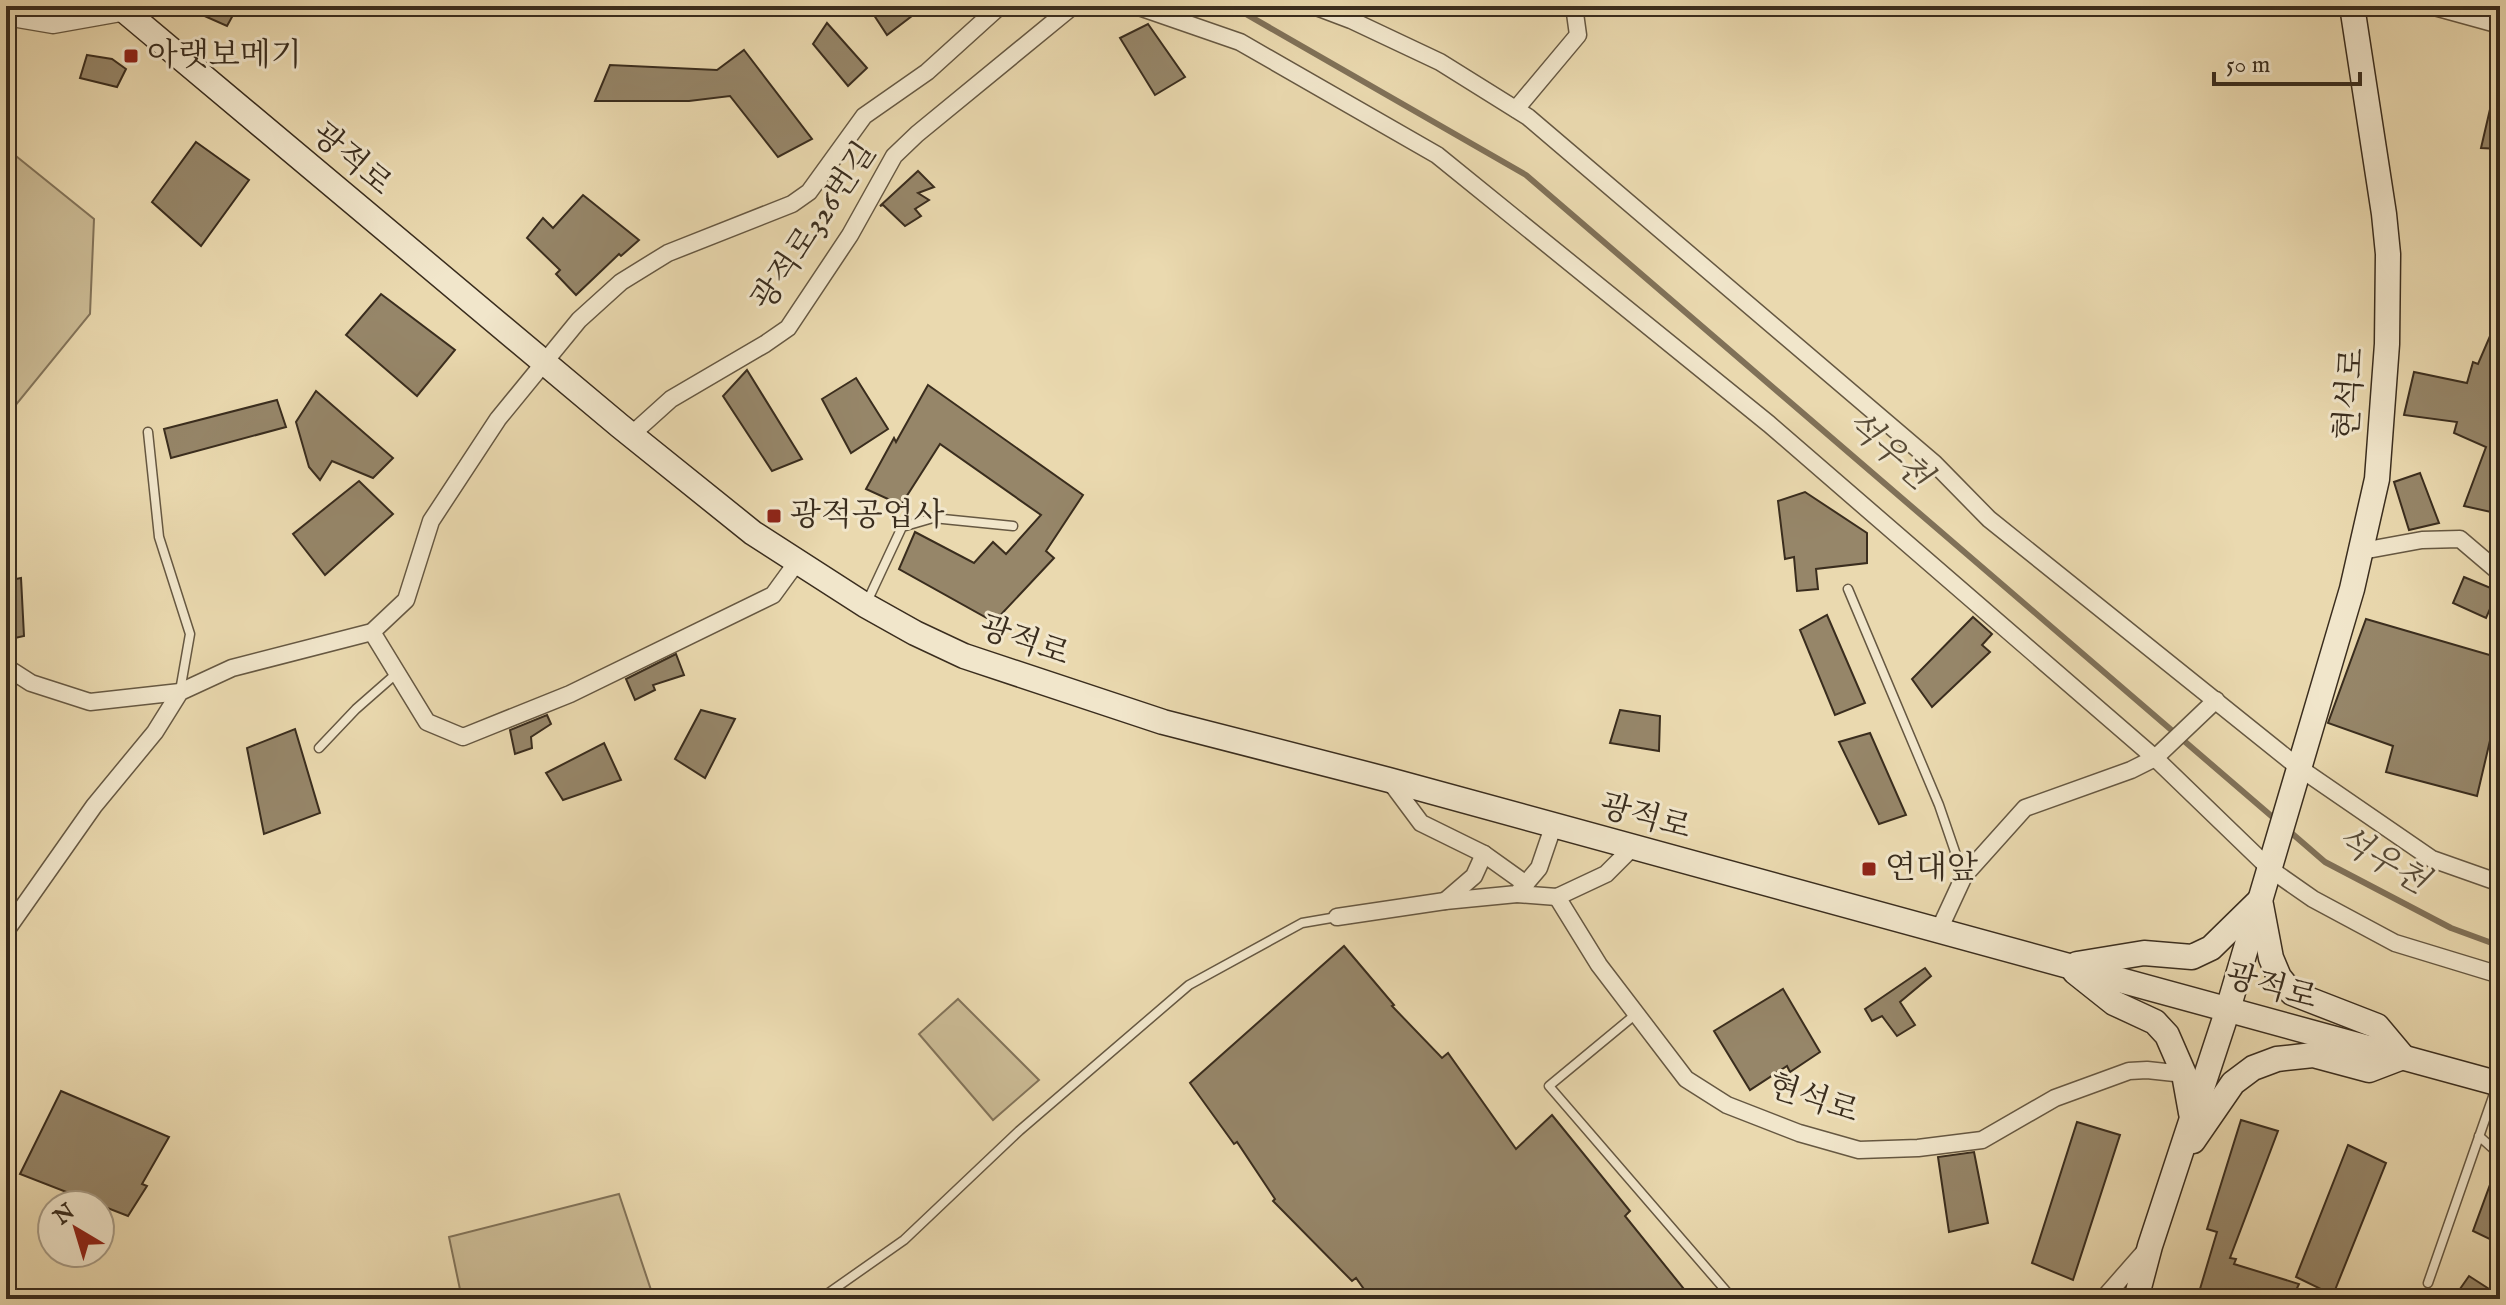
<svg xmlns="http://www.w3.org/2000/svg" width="2506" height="1305" font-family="'IM FELL English','Noto Serif KR',serif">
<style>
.green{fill:#ccbc96;stroke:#83745a;stroke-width:2}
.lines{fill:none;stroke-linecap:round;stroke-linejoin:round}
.stream{stroke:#807158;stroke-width:6}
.building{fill:#968669;stroke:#3a2d1e;stroke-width:2}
.lane-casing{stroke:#665842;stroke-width:11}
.street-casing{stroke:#665842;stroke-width:19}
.secondary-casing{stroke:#3a2d1e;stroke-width:27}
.lane{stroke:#f1e6cb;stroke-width:8}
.street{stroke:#f1e6cb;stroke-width:16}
.secondary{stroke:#f1e6cb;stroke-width:24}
.poi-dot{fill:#8f2418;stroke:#f1e6cb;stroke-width:3}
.labels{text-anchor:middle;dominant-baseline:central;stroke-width:6;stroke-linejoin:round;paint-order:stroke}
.poi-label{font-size:32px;fill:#3a2d1e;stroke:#f1e6cb;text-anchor:start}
.street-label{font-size:32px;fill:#3a2d1e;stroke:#f1e6cb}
.water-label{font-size:34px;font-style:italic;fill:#574a36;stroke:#f1e6cb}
</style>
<rect width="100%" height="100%" fill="#ead9af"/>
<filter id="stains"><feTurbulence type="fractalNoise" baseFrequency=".0025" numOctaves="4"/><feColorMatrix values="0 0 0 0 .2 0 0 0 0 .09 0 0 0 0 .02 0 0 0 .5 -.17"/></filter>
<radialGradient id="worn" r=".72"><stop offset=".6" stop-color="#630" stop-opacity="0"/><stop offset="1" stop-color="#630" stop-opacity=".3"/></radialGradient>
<g class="green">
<polygon points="6,148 94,219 90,314 6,417"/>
<polygon points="958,999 1039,1080 993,1120 919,1034"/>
<polygon points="619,1194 654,1299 462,1299 449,1237"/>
</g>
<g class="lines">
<g class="stream">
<polyline points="1232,6 1526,175 2276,820"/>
<polyline points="2288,830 2325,862 2451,928 2500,946"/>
</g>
</g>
<g class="building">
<polygon points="182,6 238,6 227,26"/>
<polygon points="868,6 925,6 887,35"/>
<polygon points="827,23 867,68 848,86 813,44"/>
<polygon points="1148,24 1185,77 1155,95 1120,38"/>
<polygon points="744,50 812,139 778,157 730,96 689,101 595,101 610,65 717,70"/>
<polygon points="87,55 112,59 126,69 117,87 80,78"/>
<polygon points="2494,92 2500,93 2500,149 2481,148"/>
<polygon points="196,142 249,180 201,246 152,202"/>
<polygon points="918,171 934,187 918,193 929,200 915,209 921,216 905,226 883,205 880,206"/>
<polygon points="583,195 639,240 621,256 619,254 576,295 556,274 560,270 527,238 543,218 553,228"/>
<polygon points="381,294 455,350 417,396 346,335"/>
<polygon points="2500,313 2500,514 2464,506 2486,447 2454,433 2457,422 2404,415 2414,372 2467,383 2473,362 2478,364"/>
<polygon points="747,370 802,459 772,471 723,396"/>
<polygon points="856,378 888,429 851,453 822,399"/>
<polygon points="928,385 1083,495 1046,551 1054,558 994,622 899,569 915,532 974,563 993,542 1006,554 1041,515 940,444 901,505 866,489 894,438 896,442"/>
<polygon points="316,391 393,458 373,478 332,461 320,480 309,467 296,422"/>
<polygon points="277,400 286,427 171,458 164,429"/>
<polygon points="2420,473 2439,523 2409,530 2394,482"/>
<polygon points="359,481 393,514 325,575 293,534"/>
<polygon points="1805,492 1867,533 1867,563 1816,569 1818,589 1797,591 1794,557 1785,559 1778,501"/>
<polygon points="2464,577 2498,591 2486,618 2453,603"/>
<polygon points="21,578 24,636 6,640 6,581"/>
<polygon points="1827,615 1865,703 1835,715 1800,630"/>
<polygon points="1973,617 1992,634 1982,645 1990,652 1932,707 1912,679"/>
<polygon points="2366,619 2500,658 2500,698 2477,796 2386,772 2393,746 2328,723"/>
<polygon points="676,654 684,675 653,685 655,690 635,700 626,679"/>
<polygon points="701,710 735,719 705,778 675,759"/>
<polygon points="1620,710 1660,716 1659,751 1610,743"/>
<polygon points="547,715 551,724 531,737 532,748 515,754 510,730"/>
<polygon points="295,729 320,813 264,834 247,748"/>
<polygon points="1870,733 1906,815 1879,824 1839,742"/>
<polygon points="604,743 621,780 563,800 546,773"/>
<polygon points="1344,946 1394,1005 1392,1006 1442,1058 1448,1053 1516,1149 1552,1115 1630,1211 1625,1216 1692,1299 1371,1299 1356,1278 1352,1281 1273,1201 1275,1199 1237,1142 1234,1144 1190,1083"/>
<polygon points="1925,968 1931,976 1900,1002 1915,1025 1897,1036 1882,1016 1872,1021 1865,1009"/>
<polygon points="1783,989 1820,1052 1790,1072 1787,1066 1750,1090 1714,1031"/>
<polygon points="61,1091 169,1137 142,1184 147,1186 128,1216 20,1174"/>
<polygon points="2241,1120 2278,1131 2230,1258 2236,1259 2234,1264 2299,1284 2292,1299 2247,1299 2227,1292 2225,1299 2197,1299 2217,1232 2207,1229"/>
<polygon points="2077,1122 2120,1135 2073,1280 2032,1263"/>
<polygon points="2348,1145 2386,1163 2333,1295 2296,1277"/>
<polygon points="1974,1152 1988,1223 1949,1232 1938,1157"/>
<polygon points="2498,1163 2500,1164 2500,1244 2473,1231"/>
<polygon points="2469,1276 2500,1296 2500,1299 2453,1299"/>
</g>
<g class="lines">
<defs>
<g id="lane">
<polyline points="148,432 159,537 190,634 180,691"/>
<polyline points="1848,589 1939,805 1963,875"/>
<polyline points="866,604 902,527 933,518 1013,526"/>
<polyline points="319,748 356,709 397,673"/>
<polyline points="1636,1014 1549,1086 1733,1299"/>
<polyline points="2479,1136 2500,1155"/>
<polyline points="2428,1283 2496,1088"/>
<polyline points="820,1299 904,1240 1019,1131 1189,985 1302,923 1337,917"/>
</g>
<g id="street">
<polyline points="1136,6 1240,42 1437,155 1769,424 2155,758 2270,869 2313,899 2395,943 2500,975"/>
<polyline points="1314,6 1351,20 1440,62 1528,117 1934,463 1989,519 2298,767 2432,859 2500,883"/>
<polyline points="2431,6 2500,25"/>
<polyline points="6,17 53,25 126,12 129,7"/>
<polyline points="1516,109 1578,35 1574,6"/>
<polyline points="631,435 671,399 765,344 788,328 850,235 894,156 917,134 1073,6"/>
<polyline points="2362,551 2422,540 2460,539 2500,573"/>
<polyline points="372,632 427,722 463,737 570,694 773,595 797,562"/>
<polyline points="6,667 31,683 90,702 180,692"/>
<polyline points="1389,780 1421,823 1484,854 1526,884"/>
<polyline points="1517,894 1557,897 1606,874 1632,848"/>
<polyline points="1557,897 1599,965 1686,1079 1727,1105 1799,1133 1859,1150 1918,1148 1982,1140 2055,1098 2129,1071 2147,1070 2184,1074"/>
<polyline points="1445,901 1474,876 1484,854"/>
<polyline points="1337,917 1445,901 1517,894 1539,868 1553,827"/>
<polyline points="1939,930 1964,876 2025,808 2131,770 2155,758 2216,700"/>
<polyline points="6,931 94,806 155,732 180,692 232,668 372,632 406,600 431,521 498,419 579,320 621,282 668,253 792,204 809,192 864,116 927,72 1000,6"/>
<polyline points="2103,1299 2146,1250"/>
</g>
<g id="secondary">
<polyline points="119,6 620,426 753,533 865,605 915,633 964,656 1163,722 1389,780 2500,1084"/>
<polyline points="2077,964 2144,953 2192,957 2211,948 2258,902"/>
<polyline points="2075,972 2114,1003 2155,1022 2167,1035 2184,1074 2191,1113"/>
<polyline points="2193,1141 2233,1083 2253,1068 2277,1059 2313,1055 2369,1070 2403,1057 2377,1026 2292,993 2279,977 2271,958 2261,905"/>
<polyline points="2136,1299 2150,1246 2228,1009 2352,589 2377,479 2387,344 2388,254 2384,214 2352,6"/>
</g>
</defs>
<use href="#lane" class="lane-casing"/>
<use href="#street" class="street-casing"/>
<use href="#secondary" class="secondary-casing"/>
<use href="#lane" class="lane"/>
<use href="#street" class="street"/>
<use href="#secondary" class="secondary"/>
</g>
<g class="poi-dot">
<rect x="123" y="48" width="16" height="16" rx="4"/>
<rect x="766" y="508" width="16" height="16" rx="4"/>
<rect x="1861" y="861" width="16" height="16" rx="4"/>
</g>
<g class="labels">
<g class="poi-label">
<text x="147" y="56">아랫보메기</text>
<text x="790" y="516">광적공업사</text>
<text x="1885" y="869">연대앞</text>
</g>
<g class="street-label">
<text transform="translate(351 160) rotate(40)">광적로</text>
<text transform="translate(815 227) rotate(-56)">광적로326번길</text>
<text transform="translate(2351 394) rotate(-86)">현석로</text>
<text transform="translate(1024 642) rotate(19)">광적로</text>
<text transform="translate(1645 818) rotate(15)">광적로</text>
<text transform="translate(2271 988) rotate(15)">광적로</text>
<text transform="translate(1813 1100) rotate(18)">현석로</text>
</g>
<g class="water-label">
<text transform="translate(1888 451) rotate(41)">석우천</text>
<text transform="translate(2382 861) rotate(30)">석우천</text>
</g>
</g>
<rect width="2506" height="1305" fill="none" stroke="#ead9af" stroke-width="32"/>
<rect x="8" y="8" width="2490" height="1289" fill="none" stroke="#3a2d1e" stroke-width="4"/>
<rect x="16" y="16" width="2474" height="1273" fill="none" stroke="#3a2d1e" stroke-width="2"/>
<g transform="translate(76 1229) rotate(322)"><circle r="38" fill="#f1e6cb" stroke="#a89c86" stroke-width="2"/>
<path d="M0-6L14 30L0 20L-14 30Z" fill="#8f2418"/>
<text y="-12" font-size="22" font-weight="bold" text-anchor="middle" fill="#3a2d1e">N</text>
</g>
<path d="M2214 72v12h146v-12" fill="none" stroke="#3a2d1e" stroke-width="4"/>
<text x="2226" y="72" font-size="24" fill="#3a2d1e" stroke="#f1e6cb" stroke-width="6" paint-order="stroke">50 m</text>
<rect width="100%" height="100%" filter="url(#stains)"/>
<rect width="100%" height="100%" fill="url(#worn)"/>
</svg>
